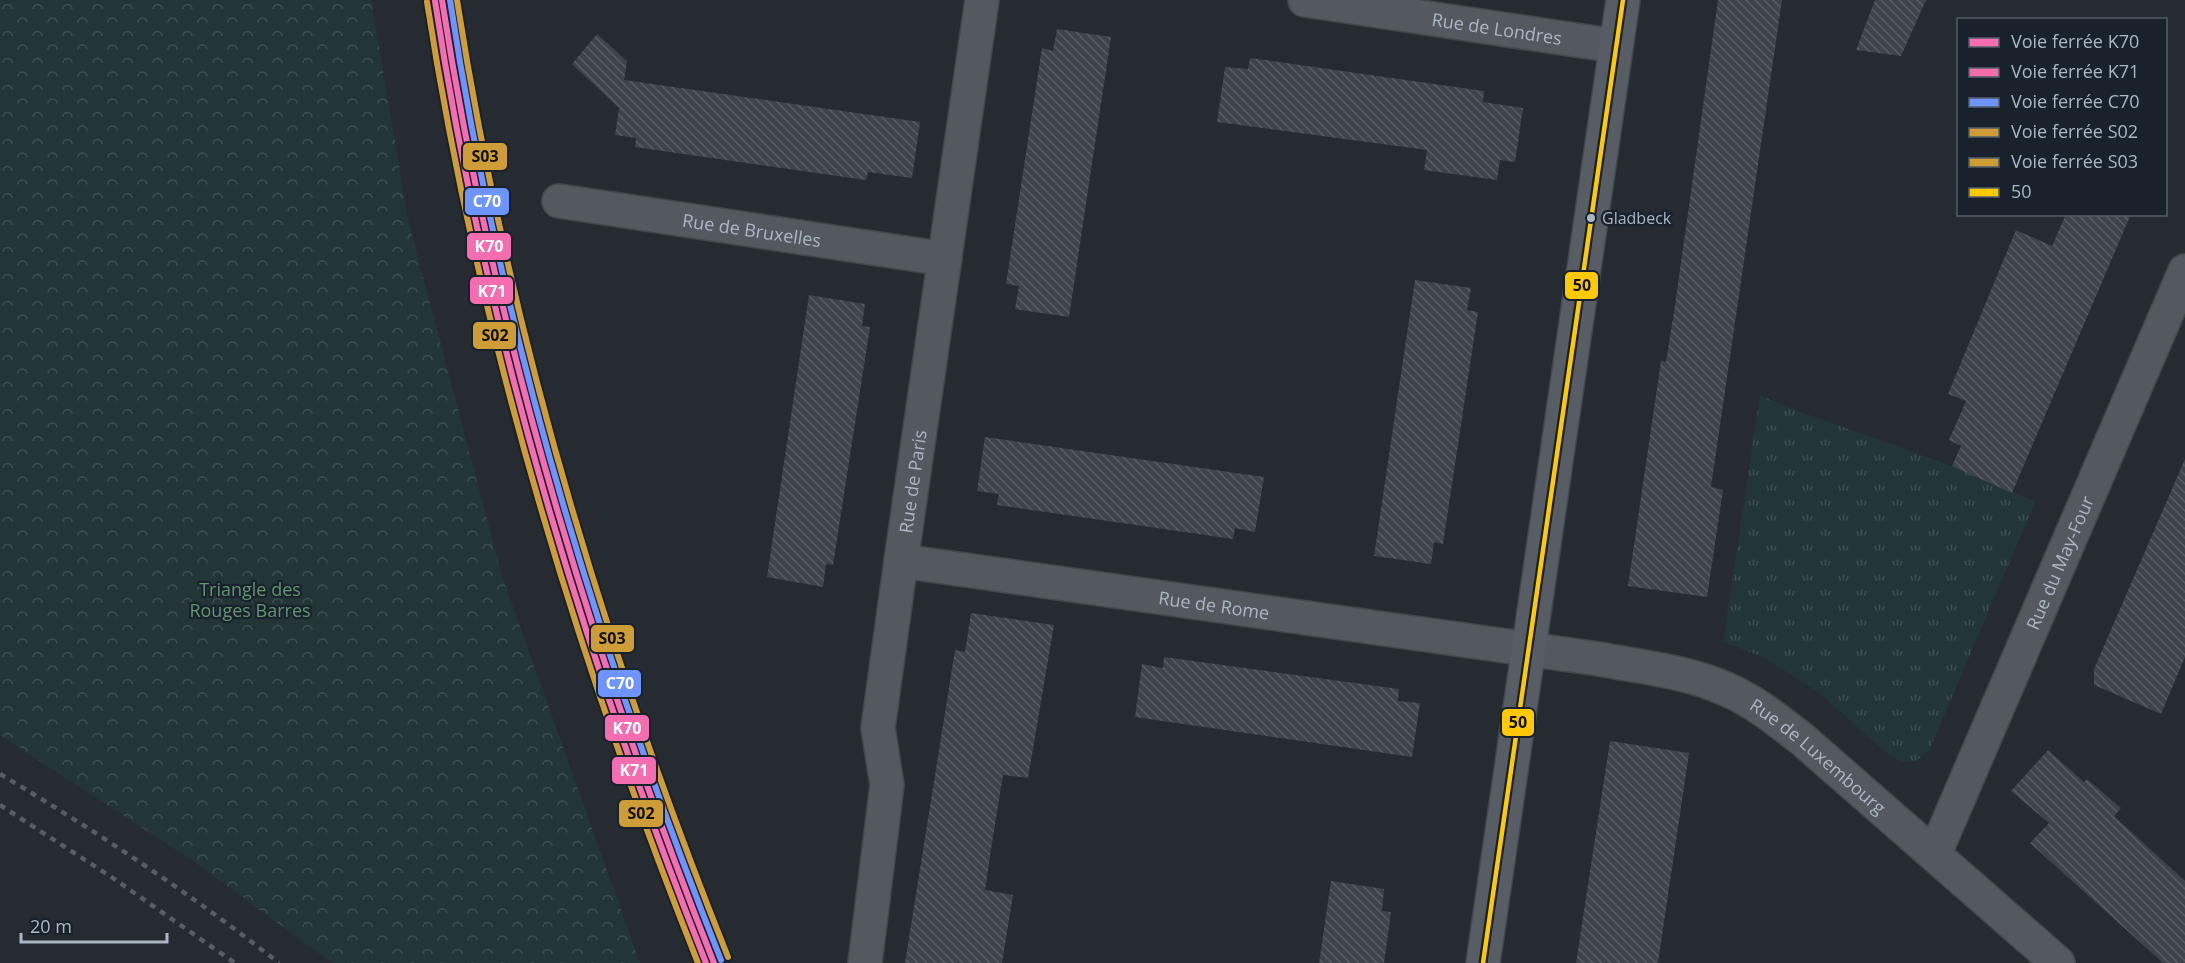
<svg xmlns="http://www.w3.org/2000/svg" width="2185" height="963" font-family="'Open Sans',sans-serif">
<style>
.grass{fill:url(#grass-tufts)}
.forest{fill:url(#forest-crowns)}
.building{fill:url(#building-back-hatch)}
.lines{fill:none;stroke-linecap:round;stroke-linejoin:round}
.street-casing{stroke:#42474c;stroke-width:36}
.secondary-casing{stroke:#42474c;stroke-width:36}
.street{stroke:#545960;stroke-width:33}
.secondary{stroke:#585d65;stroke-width:33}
.rail{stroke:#585c63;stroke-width:4.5;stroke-dasharray:6 6;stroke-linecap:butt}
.bus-1-casing{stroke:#18212c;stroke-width:9}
.bus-1{stroke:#ffc904;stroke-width:4.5}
.rail-1-casing{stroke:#18212c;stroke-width:10}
.rail-2-casing{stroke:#18212c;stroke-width:10}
.rail-3-casing{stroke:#18212c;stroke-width:10}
.rail-4-casing{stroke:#18212c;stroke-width:10}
.rail-5-casing{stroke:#18212c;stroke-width:10}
.rail-1{stroke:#f56db1;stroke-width:6}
.rail-2{stroke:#f56db1;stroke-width:6}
.rail-3{stroke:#6e94ff;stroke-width:6}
.rail-4{stroke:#cf9d38;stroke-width:6}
.rail-5{stroke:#cf9d38;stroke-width:6}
.bus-dot{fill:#acb6c5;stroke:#18212c;stroke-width:2}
.labels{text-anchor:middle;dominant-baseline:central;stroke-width:4.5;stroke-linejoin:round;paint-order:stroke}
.bus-label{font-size:16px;fill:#acb6c5;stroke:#18212c;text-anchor:start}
.street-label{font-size:18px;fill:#acb6c5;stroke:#18212c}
.park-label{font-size:18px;fill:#63966e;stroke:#18212c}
.line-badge{stroke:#18212c;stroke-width:2}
.badge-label{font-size:16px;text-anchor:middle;font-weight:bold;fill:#fff}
.pale-badge-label{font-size:16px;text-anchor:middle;font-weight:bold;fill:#111}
</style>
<defs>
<pattern id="grass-tufts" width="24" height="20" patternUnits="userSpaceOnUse" patternTransform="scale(1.5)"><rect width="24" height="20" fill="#223537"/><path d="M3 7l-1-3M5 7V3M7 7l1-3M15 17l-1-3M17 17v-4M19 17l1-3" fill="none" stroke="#3f5052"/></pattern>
<pattern id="forest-crowns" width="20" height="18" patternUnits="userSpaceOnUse" patternTransform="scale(1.5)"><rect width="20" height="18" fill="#223537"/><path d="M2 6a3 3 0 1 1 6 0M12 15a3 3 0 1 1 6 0" fill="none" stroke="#3f5052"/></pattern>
<pattern id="building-back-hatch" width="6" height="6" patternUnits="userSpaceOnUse" patternTransform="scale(1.5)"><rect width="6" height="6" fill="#3f444a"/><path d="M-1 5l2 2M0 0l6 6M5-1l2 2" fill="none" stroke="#585d63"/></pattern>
</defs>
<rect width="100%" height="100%" fill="#252b31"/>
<polygon class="grass" points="1760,395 1781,405 1952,466 2035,502 1929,751 1916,761 1902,762 1887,753 1818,692 1763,657 1723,642"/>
<polygon class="forest" points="0,0 371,0 409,224 502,576 640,963 332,963 196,863 0,735"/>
<g class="building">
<polygon points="1718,0 1782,0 1711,487 1723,490 1707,597 1628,586 1661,361 1666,362 1674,312"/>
<polygon points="1875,0 1926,0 1901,56 1856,50"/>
<polygon points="1057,29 1111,37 1069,317 1015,309 1019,286 1006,284 1042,48 1053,51"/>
<polygon points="597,34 627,61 624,80 920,122 912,178 868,172 866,180 635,147 636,138 615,135 619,108 572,64"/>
<polygon points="1250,58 1484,91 1483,102 1523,108 1515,162 1500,160 1497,180 1424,170 1427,150 1217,122 1225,67 1248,69"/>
<polygon points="2066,214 2131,214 2012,493 1952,466 1961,446 1949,440 1966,401 1948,394 2016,230 2052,246"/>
<polygon points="1415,280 1471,288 1467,310 1478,312 1443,544 1434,542 1431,564 1374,556"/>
<polygon points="809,295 865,304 862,326 870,327 833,565 826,564 823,587 767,577"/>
<polygon points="985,437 1264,477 1255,532 1235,528 1233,539 997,505 999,494 977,491"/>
<polygon points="2185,459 2185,657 2161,714 2094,685 2094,669"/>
<polygon points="971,613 1054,625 1028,778 1003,775 992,843 985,890 1013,895 1002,963 905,963 955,650 965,652"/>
<polygon points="1164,657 1399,689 1398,701 1420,703 1412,757 1135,717 1142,664 1163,668"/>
<polygon points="1610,741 1689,753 1658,963 1576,963"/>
<polygon points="2048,750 2084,782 2087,779 2121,808 2114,816 2185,881 2185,963 2163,963 2030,843 2049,823 2011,791"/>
<polygon points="1331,881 1384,889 1382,911 1391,912 1384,963 1319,963"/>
</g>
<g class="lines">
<defs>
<g id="street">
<path id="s1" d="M1305,0L1616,46"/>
<path id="s2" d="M559,201L945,259"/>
<path id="s3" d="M901,561L1599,659C1641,667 1686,671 1726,689C1754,701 1779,721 1803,740L2058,963"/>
<path id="s4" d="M1935,853L2185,271"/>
<path id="s5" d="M865,963L887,785L878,728L901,561L982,0"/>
</g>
<polyline id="secondary" points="1483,963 1623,0"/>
</defs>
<use href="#street" class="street-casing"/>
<use href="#secondary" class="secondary-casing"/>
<use href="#street" class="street"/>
<use href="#secondary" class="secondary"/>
<g class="rail">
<path d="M0,774C96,831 191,894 279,963"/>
<polyline points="0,805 110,876 235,963"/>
</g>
<defs>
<polyline id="bus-1" points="1483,963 1623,0"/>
</defs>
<use href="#bus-1" class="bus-1-casing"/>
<use href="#bus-1" class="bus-1"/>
<defs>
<path id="rail-1" d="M442,0C493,330 591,653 714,963"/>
<path id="rail-2" d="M435,1C485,331 583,653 706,963"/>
<path id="rail-3" d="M450,0C500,329 598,651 721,960"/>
<path id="rail-4" d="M427,2C478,331 575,654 698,963"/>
<path id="rail-5" d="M457,0C508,328 605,650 728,957"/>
</defs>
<use href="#rail-1" class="rail-1-casing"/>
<use href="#rail-2" class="rail-2-casing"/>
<use href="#rail-3" class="rail-3-casing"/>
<use href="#rail-4" class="rail-4-casing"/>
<use href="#rail-5" class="rail-5-casing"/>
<use href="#rail-1" class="rail-1"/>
<use href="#rail-2" class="rail-2"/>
<use href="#rail-3" class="rail-3"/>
<use href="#rail-4" class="rail-4"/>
<use href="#rail-5" class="rail-5"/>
</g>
<circle class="bus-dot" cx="1591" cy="218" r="5"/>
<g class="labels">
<g class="bus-label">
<text x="1602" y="218">Gladbeck</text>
</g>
<g class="street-label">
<text stroke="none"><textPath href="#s1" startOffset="194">Rue de Londres</textPath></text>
<text stroke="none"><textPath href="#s2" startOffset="195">Rue de Bruxelles</textPath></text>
<text stroke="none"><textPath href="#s5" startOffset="486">Rue de Paris</textPath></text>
<text stroke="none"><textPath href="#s4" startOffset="316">Rue du May-Four</textPath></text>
<text stroke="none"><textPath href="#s3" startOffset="316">Rue de Rome</textPath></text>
<text stroke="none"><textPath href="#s3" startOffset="950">Rue de Luxembourg</textPath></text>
</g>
<g class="park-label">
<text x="250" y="589">Triangle des<tspan x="250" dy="21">Rouges Barres</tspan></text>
</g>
</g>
<g class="line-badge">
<rect x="462" y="142" width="46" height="29" rx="6" fill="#cf9d38"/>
<rect x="464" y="187" width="46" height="29" rx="6" fill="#6e94ff"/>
<rect x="466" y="232" width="46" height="29" rx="6" fill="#f56db1"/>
<rect x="1564" y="271" width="35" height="29" rx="6" fill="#ffc904"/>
<rect x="469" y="276" width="45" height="29" rx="6" fill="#f56db1"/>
<rect x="472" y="321" width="45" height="29" rx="6" fill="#cf9d38"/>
<rect x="590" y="624" width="45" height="29" rx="6" fill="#cf9d38"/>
<rect x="597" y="669" width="45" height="29" rx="6" fill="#6e94ff"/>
<rect x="1501" y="708" width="34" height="29" rx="6" fill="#ffc904"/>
<rect x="604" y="714" width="46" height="28" rx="6" fill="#f56db1"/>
<rect x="611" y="756" width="46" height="29" rx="6" fill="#f56db1"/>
<rect x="618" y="799" width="46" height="29" rx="6" fill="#cf9d38"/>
</g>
<g class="badge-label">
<text x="487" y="207">C70</text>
<text x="489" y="252">K70</text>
<text x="492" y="297">K71</text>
<text x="620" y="689">C70</text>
<text x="627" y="734">K70</text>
<text x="634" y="776">K71</text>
</g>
<g class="pale-badge-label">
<text x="485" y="162">S03</text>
<text x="1582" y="291">50</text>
<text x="495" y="341">S02</text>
<text x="612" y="644">S03</text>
<text x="1518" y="728">50</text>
<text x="641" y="819">S02</text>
</g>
<rect x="1957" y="18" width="210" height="198" fill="#18212c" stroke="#535d69" stroke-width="1.5"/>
<rect x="1969" y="38" width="30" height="9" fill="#f56db1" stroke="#535d69" stroke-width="1.5"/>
<text x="2011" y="48" font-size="18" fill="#acb6c5">Voie ferrée K70</text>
<rect x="1969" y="68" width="30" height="9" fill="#f56db1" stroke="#535d69" stroke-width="1.5"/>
<text x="2011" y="78" font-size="18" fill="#acb6c5">Voie ferrée K71</text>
<rect x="1969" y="98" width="30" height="9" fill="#6e94ff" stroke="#535d69" stroke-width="1.5"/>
<text x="2011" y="108" font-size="18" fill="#acb6c5">Voie ferrée C70</text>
<rect x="1969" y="128" width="30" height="9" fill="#cf9d38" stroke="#535d69" stroke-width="1.5"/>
<text x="2011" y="138" font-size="18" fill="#acb6c5">Voie ferrée S02</text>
<rect x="1969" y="158" width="30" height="9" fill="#cf9d38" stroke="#535d69" stroke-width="1.5"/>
<text x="2011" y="168" font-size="18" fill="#acb6c5">Voie ferrée S03</text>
<rect x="1969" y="188" width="30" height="9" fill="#ffc904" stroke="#535d69" stroke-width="1.5"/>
<text x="2011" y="198" font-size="18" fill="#acb6c5">50</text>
<path d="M21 933v9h146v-9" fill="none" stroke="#acb6c5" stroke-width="3"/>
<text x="30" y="933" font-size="18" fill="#acb6c5" stroke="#18212c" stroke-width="4.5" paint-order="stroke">20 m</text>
</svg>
